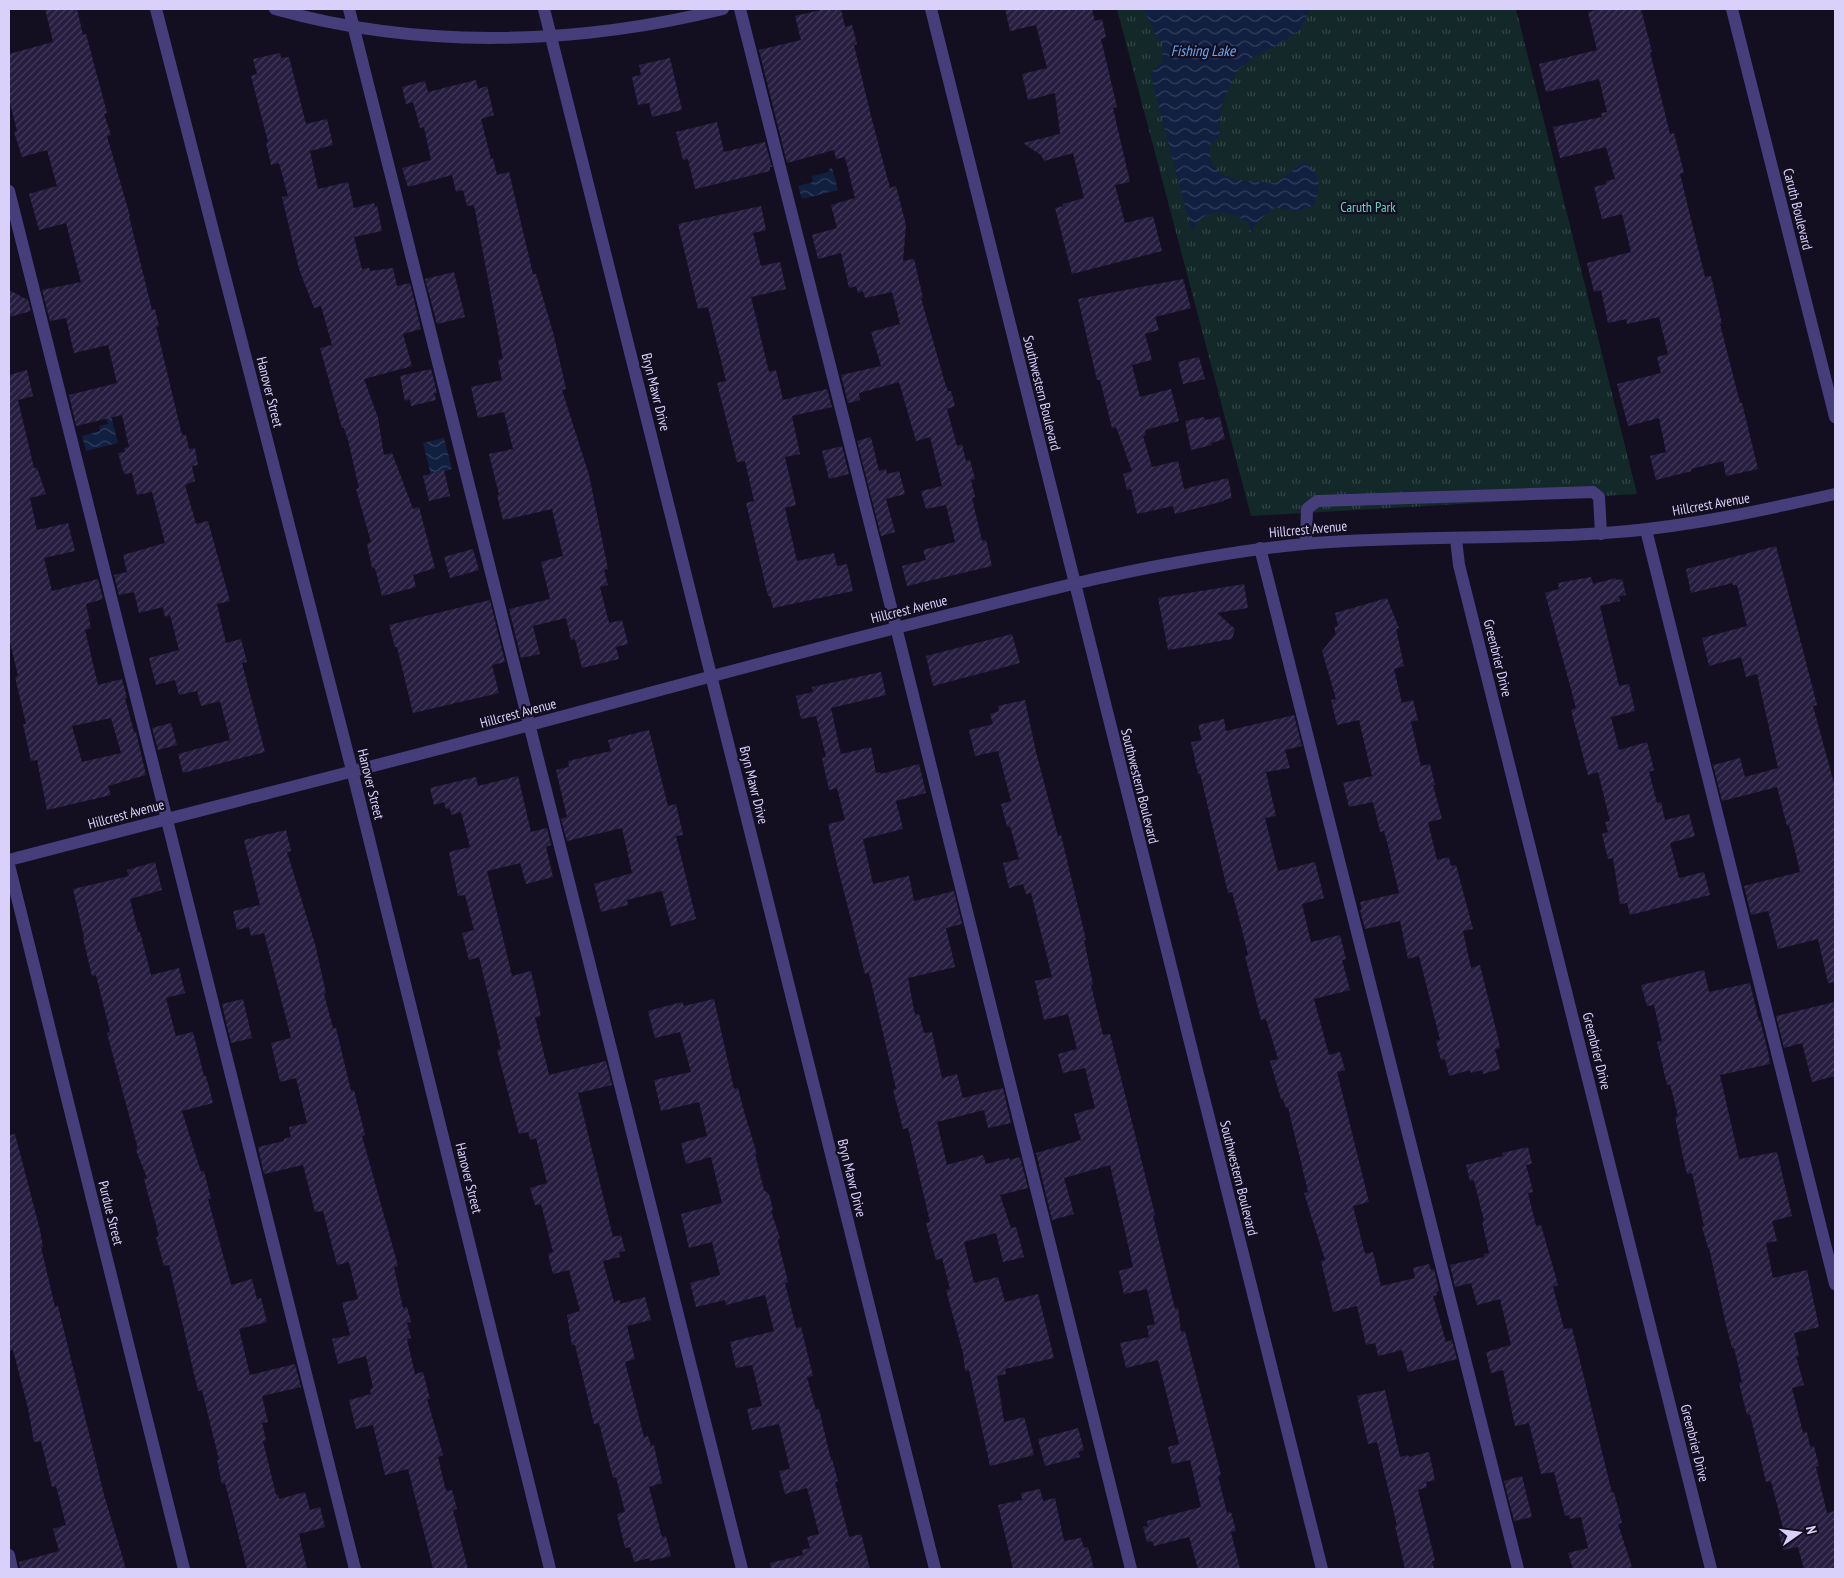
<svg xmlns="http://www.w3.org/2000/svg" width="1844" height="1578" font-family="'PT Sans Narrow',sans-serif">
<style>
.park{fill:url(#park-tufts)}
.water{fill:url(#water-waves)}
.building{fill:url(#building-hatch);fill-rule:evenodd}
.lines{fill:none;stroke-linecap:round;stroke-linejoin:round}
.minor{stroke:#453e7b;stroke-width:12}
.labels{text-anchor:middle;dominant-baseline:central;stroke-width:4.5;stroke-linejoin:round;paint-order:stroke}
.park-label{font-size:14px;fill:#64d4c1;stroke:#130f20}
.street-label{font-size:14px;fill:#dad1fb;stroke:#130f20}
.water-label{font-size:15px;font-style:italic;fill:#69a7f2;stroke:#130f20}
</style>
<defs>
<pattern id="park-tufts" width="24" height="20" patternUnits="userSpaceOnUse" patternTransform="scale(1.25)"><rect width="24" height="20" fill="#122829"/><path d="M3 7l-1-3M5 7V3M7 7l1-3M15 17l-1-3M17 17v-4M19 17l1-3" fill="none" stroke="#344649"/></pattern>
<pattern id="water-waves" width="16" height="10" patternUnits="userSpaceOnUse" patternTransform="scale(1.25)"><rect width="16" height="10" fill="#112041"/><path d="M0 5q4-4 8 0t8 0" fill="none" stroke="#333f5d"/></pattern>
<pattern id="building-hatch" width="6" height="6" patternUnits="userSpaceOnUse" patternTransform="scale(1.25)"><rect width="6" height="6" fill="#261d3f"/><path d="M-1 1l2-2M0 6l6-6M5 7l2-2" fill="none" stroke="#453d5c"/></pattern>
</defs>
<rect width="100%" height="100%" fill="#130f20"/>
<polygon class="park" points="1117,9 1516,9 1637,494 1251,516"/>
<g class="water">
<path d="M1144,9H1310L1300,30L1276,46L1256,55L1237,71L1221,107L1219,137L1210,145C1210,150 1210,157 1211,161C1219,184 1257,181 1276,183L1304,162C1322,176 1321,185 1314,205L1297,212L1275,207L1259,220L1249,234V223C1235,214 1216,207 1201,219C1197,223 1194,228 1192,232L1150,73L1163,62L1162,43C1153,34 1156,35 1151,24C1149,18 1145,16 1144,9Z"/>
<polygon points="832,168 838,190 802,199 798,186 813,182 812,176 829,172 829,169"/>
<polygon points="111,416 118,443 86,451 82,436 100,431 99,426 108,424 106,417"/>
<polygon points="444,438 452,469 431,475 423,443"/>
</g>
<g class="building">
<polygon points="45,9 77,9 83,35 86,34 107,113 104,114 111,135 107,136 130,216 129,216 152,310 155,309 159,326 156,326 182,435 186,435 189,449 195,448 198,465 192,466 195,481 185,485 196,524 208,521 230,601 217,604 226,643 241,639 247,662 242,663 265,752 183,773 178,754 230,740 220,701 201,706 197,691 179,695 175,680 156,685 149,658 179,650 170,615 165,617 163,607 139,613 134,592 119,595 114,575 127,572 123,555 165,543 152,492 137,495 132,473 124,474 118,453 125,452 124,448 129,447 122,415 76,426 69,395 117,383 108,345 74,353 66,318 50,321 42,290 81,282 66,223 39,230 29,194 57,186 47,150 22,157 14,132 17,131 9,99 9,54 53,42"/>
<polygon points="825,9 841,9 845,27 852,25 857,44 854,45 871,116 890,188 896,186 906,225 903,261 914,259 923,298 921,298 945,383 948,391 951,391 955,406 947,409 957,446 962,444 966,461 970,460 975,479 971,480 975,497 972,498 982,541 986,540 992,566 907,586 902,566 926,560 923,550 955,542 946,505 926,509 921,491 942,486 930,437 916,441 899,382 859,393 860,400 848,403 841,375 881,366 871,332 900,324 892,292 865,298 863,291 858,293 856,286 849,288 841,253 818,259 812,235 837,228 831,205 855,198 845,157 836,159 834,150 787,163 759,50 801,40 795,16"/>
<polygon points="1005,9 1092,9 1095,21 1102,19 1106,37 1101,39 1117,107 1113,108 1130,182 1115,185 1125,223 1153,216 1162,251 1072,274 1055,208 1063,206 1063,204 1084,198 1073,153 1044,161 1041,155 1023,143 1060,134 1055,93 1028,100 1022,74 1047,68 1036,25 1010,31"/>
<polygon points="1601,9 1641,9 1652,52 1650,52 1670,134 1674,133 1684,173 1680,174 1705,277 1711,276 1722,324 1720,324 1740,403 1742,403 1758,469 1726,476 1723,461 1691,469 1692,471 1656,480 1650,456 1666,452 1659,418 1628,426 1617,384 1661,373 1657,357 1668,354 1659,317 1627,324 1626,319 1608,323 1601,290 1594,292 1587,263 1631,252 1622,214 1602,219 1594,187 1606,184 1606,181 1615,179 1606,147 1560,158 1553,127 1602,117 1601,113 1607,112 1599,79 1546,92 1539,64 1597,50 1588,12"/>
<polygon points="280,53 281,58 289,57 306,124 327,119 333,145 310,151 318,189 348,182 354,208 374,203 375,207 377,206 382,231 354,237 362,269 369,268 370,271 393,268 397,286 410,283 421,329 403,334 412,366 364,379 378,418 384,455 392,453 413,509 419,507 435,568 413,575 416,587 382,596 375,568 372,568 367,544 371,542 356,489 359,488 348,440 344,428 342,428 320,348 332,345 321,306 314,308 299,269 282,197 288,196 279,163 271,165 266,143 268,142 251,76 257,74 253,59"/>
<polygon points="670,58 682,110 652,117 649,103 638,105 632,77 641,75 639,65"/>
<polygon points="476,80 478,89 487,86 494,115 481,119 491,159 493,158 497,175 509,172 533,274 536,274 554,336 566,389 562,390 589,475 608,569 604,570 608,585 600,587 609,623 622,620 628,644 616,647 619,659 582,668 575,639 571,640 566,618 533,626 540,654 521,658 509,609 550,599 541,562 563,556 552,509 503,520 497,495 499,495 489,454 513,449 504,412 478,418 471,387 502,380 498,360 503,359 474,205 467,206 463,190 456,192 452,175 408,187 402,168 431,160 424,127 420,128 413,102 406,104 402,87 425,81 428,92"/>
<polygon points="717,122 724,152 765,142 772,167 770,167 770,171 695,189 688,159 683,160 676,132"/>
<polygon points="761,206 766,230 753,233 761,266 780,262 786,289 751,297 769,372 776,370 783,400 827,389 832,407 792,416 800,454 785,457 796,505 785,508 797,561 834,553 837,566 847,564 853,591 773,608 770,596 768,596 746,503 754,501 745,461 737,462 717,383 726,381 708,307 698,309 678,224"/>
<polygon points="454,272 465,317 437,324 425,279"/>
<polygon points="1183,279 1191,308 1155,317 1159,330 1145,334 1152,360 1132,365 1140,397 1171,389 1179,421 1145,430 1146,435 1143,436 1152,467 1178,461 1184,489 1228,478 1232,498 1224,500 1224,501 1175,514 1173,506 1137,514 1131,489 1127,490 1123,474 1132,471 1116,427 1112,428 1100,380 1097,380 1078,299"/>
<polygon points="9,290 28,300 31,311 9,317"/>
<polygon points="1199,357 1205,379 1183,384 1178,362"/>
<polygon points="431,369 437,393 434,393 436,400 411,406 410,399 405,401 400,376"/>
<path d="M27,370L33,396L18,400L34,468H37L46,494L30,498L37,530L68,523L75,551L44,558L52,591L98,579L103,599L86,604L91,628L85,630L98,685L122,679L127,698H125L134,732H136L146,775L108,786L111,795L47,810L37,760L31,761L23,724H26L15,677L18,676L9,638V375ZM111,718L121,753L82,762L72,726Z"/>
<polygon points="1204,417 1205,420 1220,417 1225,439 1211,443 1212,445 1191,450 1185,421"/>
<polygon points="871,437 879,471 886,469 887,474 899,471 905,494 886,499 895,532 881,536 857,441"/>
<polygon points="842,446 849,474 829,479 822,451"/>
<polygon points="444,470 450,496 429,501 423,476"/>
<polygon points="1776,546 1817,705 1813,706 1835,787 1835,982 1828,983 1818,939 1778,949 1768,911 1751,915 1744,886 1800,872 1789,825 1787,826 1777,787 1722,801 1713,765 1740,758 1745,777 1778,768 1757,674 1746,677 1741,657 1709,666 1702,638 1747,626 1737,585 1733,585 1733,583 1691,593 1686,569"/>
<polygon points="473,549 479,570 450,578 444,557"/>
<polygon points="1591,577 1593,584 1616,578 1616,580 1622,579 1626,595 1619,596 1620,601 1600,606 1619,686 1629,684 1635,711 1611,717 1619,750 1647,742 1654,770 1649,772 1657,803 1661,802 1665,820 1689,814 1695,836 1670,843 1679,878 1704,872 1710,895 1630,915 1627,903 1620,904 1613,858 1608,859 1602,834 1608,832 1605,822 1610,821 1598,772 1588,775 1571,710 1576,708 1545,593 1559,589 1558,583"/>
<polygon points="1244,584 1248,608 1217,613 1235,629 1232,639 1168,650 1158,598"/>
<polygon points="1387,598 1399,628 1396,629 1404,666 1394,669 1402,703 1413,700 1418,720 1411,722 1421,766 1430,764 1435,785 1433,785 1442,819 1428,822 1437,860 1449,857 1451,866 1456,865 1473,929 1463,931 1471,968 1480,965 1498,1038 1500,1048 1495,1049 1500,1069 1483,1074 1482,1070 1471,1073 1470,1070 1449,1076 1445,1059 1441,1060 1436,1041 1440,1040 1419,956 1408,959 1400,921 1365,929 1360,910 1362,910 1360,902 1399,893 1388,846 1384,831 1380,832 1373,802 1349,807 1343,783 1372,776 1359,720 1337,725 1331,700 1336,699 1322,651 1336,634 1334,627 1338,626 1335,613"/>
<polygon points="490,600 505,662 492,665 499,693 413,713 397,647 395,647 389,625"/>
<polygon points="1012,634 1020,663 933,686 926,656"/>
<polygon points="881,672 886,695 831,708 841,754 871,747 876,773 880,772 881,774 919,764 926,793 896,801 903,829 863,839 873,884 909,876 914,901 954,891 962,924 946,928 955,967 908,978 915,1015 919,1014 924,1033 932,1032 942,1078 957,1074 963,1098 1003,1088 1011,1123 988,1128 984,1110 937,1122 947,1165 983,1155 986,1164 1009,1158 1010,1160 1020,1157 1028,1188 1000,1195 1011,1228 1016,1227 1024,1257 1003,1262 996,1233 964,1242 974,1283 998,1277 1005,1302 1038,1294 1054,1358 1005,1369 1006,1374 997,1376 1004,1422 1024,1417 1034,1455 990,1466 969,1370 965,1371 963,1353 946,1290 950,1289 942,1258 936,1260 926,1223 930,1222 908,1128 903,1129 893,1090 896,1089 869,973 865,974 837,865 828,824 845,820 837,788 829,790 822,758 826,757 816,716 801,719 796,696 813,692 812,687"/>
<polygon points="1025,700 1036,752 1058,836 1061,835 1086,940 1084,940 1093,984 1091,985 1103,1035 1110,1034 1155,1215 1153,1216 1175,1309 1178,1308 1181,1332 1185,1331 1221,1475 1218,1476 1227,1513 1231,1512 1236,1531 1231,1532 1240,1569 1198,1569 1189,1537 1154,1546 1152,1541 1147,1542 1143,1527 1148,1526 1147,1521 1201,1507 1190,1460 1172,1464 1168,1447 1179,1444 1158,1360 1126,1368 1120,1343 1149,1337 1147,1326 1155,1324 1147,1289 1124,1294 1119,1271 1133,1267 1110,1165 1064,1178 1074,1214 1052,1220 1036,1153 1081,1140 1074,1114 1095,1108 1085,1068 1063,1073 1058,1054 1077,1049 1068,1014 1044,1020 1035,981 1052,977 1031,893 1026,894 1023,884 1009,888 1003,863 1019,859 1010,826 1007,827 1001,804 1011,801 998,751 975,756 969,730 993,724 990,714 999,711 998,706"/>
<polygon points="1294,715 1302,746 1285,750 1290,768 1266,772 1276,816 1265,818 1278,871 1315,862 1324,898 1302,904 1311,942 1340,935 1346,959 1342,960 1350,990 1314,999 1329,1055 1340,1052 1345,1070 1337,1072 1369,1202 1353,1206 1365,1254 1373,1252 1381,1286 1415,1278 1413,1268 1429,1264 1431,1270 1434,1269 1439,1291 1436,1292 1437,1295 1433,1296 1446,1342 1452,1340 1457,1359 1408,1372 1402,1350 1378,1356 1375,1343 1366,1345 1357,1306 1333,1312 1321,1261 1325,1260 1304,1193 1308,1192 1288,1107 1286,1108 1283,1099 1281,1099 1270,1061 1278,1059 1266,1019 1261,1020 1245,956 1248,955 1242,930 1232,892 1228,893 1200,773 1198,774 1191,742 1202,740 1198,725 1224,719 1226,731"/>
<polygon points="171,723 177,745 158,750 152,728"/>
<polygon points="649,730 668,806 676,804 683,835 676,836 696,919 671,926 662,891 627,900 628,905 601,912 594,884 632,873 622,828 567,841 561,819 567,817 556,770 569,767 568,761 611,751 608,740"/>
<polygon points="518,776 531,832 547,828 551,845 546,847 553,877 526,884 520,863 487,871 512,976 531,971 541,1016 535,1017 549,1075 606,1061 612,1085 578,1093 613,1237 621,1235 625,1251 619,1252 620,1257 603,1261 614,1302 620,1300 620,1304 645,1297 651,1320 627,1326 635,1359 625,1362 644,1437 648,1436 651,1446 654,1445 662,1483 649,1487 662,1537 666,1536 671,1556 650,1561 649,1558 634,1562 630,1547 625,1548 617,1514 625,1512 616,1477 613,1478 599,1423 594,1424 575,1345 572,1345 567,1315 580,1311 569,1270 553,1274 548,1254 553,1252 541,1204 535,1205 530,1188 547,1183 536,1138 530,1140 528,1132 519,1134 497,1050 501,1049 479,957 469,960 462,933 474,930 465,895 458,896 449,852 470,847 461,812 451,815 450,808 446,809 444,802 434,805 430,788 476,777 478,786"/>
<polygon points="286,830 291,851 287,852 315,944 326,993 324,994 333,1028 336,1028 351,1091 354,1090 365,1135 362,1136 398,1266 394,1267 403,1308 407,1307 411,1322 407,1323 411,1338 407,1339 415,1374 423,1372 430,1399 427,1399 443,1455 438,1457 446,1491 452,1490 457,1509 453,1510 468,1569 433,1569 408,1469 385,1475 373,1425 356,1429 349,1400 371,1394 370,1389 373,1388 366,1356 338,1364 332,1339 350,1335 342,1303 358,1299 349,1262 337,1265 323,1211 315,1212 303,1165 264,1174 258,1147 284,1141 284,1139 291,1137 289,1127 307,1123 296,1078 280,1082 271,1043 291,1038 264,933 251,936 249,927 237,930 233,911 260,905 244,840"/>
<polygon points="155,862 162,890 130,899 138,932 140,932 151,975 179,968 185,993 166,998 176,1036 193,1032 204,1076 206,1076 213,1103 182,1111 201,1172 204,1171 211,1199 208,1199 231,1285 252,1279 257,1299 261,1298 267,1322 239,1329 250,1375 295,1364 301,1387 262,1396 268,1422 262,1423 266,1440 263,1441 276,1495 278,1494 279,1499 305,1492 310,1510 320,1507 325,1527 299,1534 307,1569 247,1569 225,1483 222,1484 217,1460 219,1460 202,1390 198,1391 169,1265 164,1266 156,1237 159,1236 144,1179 147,1178 136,1150 138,1149 107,1033 110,1032 96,975 92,976 83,938 84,937 73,889 129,876 127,870"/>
<polygon points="1704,970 1709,992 1750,983 1759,1021 1760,1020 1768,1052 1770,1064 1720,1075 1739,1159 1777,1152 1792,1216 1772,1221 1777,1241 1766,1243 1773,1278 1807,1270 1819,1327 1794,1333 1799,1356 1796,1356 1804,1385 1792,1388 1803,1433 1807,1432 1810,1447 1814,1446 1819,1466 1816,1467 1827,1513 1835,1511 1835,1569 1804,1569 1798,1547 1783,1550 1779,1533 1784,1532 1771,1481 1766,1482 1750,1414 1747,1415 1739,1383 1742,1382 1734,1348 1732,1348 1726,1325 1709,1248 1708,1248 1702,1227 1704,1226 1692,1173 1687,1174 1683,1157 1675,1117 1678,1116 1670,1084 1667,1085 1657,1042 1662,1041 1654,1005 1647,1006 1641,985"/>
<polygon points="243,999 252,1038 231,1043 222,1004"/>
<polygon points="714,999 734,1089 738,1088 745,1115 757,1154 755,1154 764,1190 769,1194 773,1210 771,1211 780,1238 778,1239 778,1241 788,1282 785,1283 796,1328 801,1327 813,1376 807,1377 816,1410 819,1409 831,1460 832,1459 838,1481 835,1482 849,1537 861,1534 870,1569 771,1569 770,1563 803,1555 802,1550 810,1548 807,1537 819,1534 807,1488 785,1494 779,1471 790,1469 779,1424 752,1430 747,1409 762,1406 752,1365 736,1368 730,1342 774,1331 765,1295 726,1305 725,1300 696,1307 690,1283 720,1275 712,1242 689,1248 681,1214 722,1203 711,1157 686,1164 681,1143 707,1136 699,1102 661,1111 654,1080 691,1072 680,1032 655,1038 648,1011 682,1002 684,1006"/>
<polygon points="1835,1002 1835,1076 1812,1082 1802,1043 1784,1048 1776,1016"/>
<polygon points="15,1134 40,1230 43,1247 41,1247 55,1307 58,1306 104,1495 126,1569 20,1569 19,1562 59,1551 53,1529 66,1525 56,1486 52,1487 41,1441 34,1442 28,1408 13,1350 9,1351 9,1135"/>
<polygon points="1528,1147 1532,1164 1526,1165 1533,1192 1528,1193 1536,1226 1541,1225 1558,1285 1553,1287 1564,1329 1572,1328 1612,1493 1614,1492 1622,1523 1618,1524 1632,1567 1622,1569 1573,1569 1568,1553 1588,1548 1581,1517 1570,1519 1569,1515 1565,1516 1554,1472 1541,1474 1529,1423 1515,1426 1503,1370 1491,1373 1486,1352 1511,1345 1500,1299 1477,1305 1471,1283 1455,1287 1450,1265 1484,1257 1484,1254 1489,1253 1482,1222 1484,1221 1474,1180 1470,1181 1466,1165 1503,1156 1502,1153"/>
<polygon points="1385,1390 1400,1457 1408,1455 1409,1457 1429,1452 1435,1480 1426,1482 1427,1487 1418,1490 1435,1561 1432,1561 1434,1569 1405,1569 1395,1526 1397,1526 1377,1442 1368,1444 1357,1396"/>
<polygon points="1078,1428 1084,1450 1078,1452 1080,1457 1045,1466 1038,1439"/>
<polygon points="1522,1476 1532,1517 1514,1521 1504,1481"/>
<polygon points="1040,1489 1043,1501 1055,1498 1064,1541 1081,1538 1084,1548 1088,1547 1094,1569 1013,1569 998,1505 1022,1500 1021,1493"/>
</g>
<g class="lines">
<g class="minor">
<polyline points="156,9 352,770 550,1569"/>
<path d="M275,9C420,50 578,45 723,9"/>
<polyline points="349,9 742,1569"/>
<polyline points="544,9 935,1569"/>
<polyline points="740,9 896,627 1131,1569"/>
<polyline points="931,9 1322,1569"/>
<polyline points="1732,9 1835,417"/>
<polyline points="9,191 355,1569"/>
<polyline points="1646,530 1835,1284"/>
<polyline points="1456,539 1459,565 1711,1569"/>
<polyline points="1306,543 1307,509 1317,501 1593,492 1599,497 1601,534"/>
<polyline points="1260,548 1518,1569"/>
<path d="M9,860C215,806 421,755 627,699C742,668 857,637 972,609C1039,592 1106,575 1174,563C1217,555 1260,548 1304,544C1403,535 1504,540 1604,533C1682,528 1759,511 1835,494"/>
<polyline points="9,865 184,1569"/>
<polyline points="9,1555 12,1569"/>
</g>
</g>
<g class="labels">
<g class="park-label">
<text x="1368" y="207">Caruth Park</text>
</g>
<g class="street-label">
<text transform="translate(1798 209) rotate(76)">Caruth Boulevard</text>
<text transform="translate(270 392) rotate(76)">Hanover Street</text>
<text transform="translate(656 392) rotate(76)">Bryn Mawr Drive</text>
<text transform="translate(1042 393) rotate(76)">Southwestern Boulevard</text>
<text transform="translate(1711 504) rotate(-10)">Hillcrest Avenue</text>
<text transform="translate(1308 529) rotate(-5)">Hillcrest Avenue</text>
<text transform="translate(909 609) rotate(-14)">Hillcrest Avenue</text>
<text transform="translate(1498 658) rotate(76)">Greenbrier Drive</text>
<text transform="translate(518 713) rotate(-15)">Hillcrest Avenue</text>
<text transform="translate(371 784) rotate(76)">Hanover Street</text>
<text transform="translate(754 785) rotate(76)">Bryn Mawr Drive</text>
<text transform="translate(1140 786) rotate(76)">Southwestern Boulevard</text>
<text transform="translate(126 814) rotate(-15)">Hillcrest Avenue</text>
<text transform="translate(1597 1051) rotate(76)">Greenbrier Drive</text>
<text transform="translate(469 1178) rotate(76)">Hanover Street</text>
<text transform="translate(852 1178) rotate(76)">Bryn Mawr Drive</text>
<text transform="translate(1239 1178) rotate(76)">Southwestern Boulevard</text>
<text transform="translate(111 1213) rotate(76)">Purdue Street</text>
<text transform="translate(1695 1443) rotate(76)">Greenbrier Drive</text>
</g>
<g class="water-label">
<text x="1203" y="50">Fishing Lake</text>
</g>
</g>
<rect width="1844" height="1578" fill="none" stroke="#dad1fb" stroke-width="20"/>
<g transform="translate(1799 1533) rotate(76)" stroke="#130f20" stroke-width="4" paint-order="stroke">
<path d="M0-4L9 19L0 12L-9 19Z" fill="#dad1fb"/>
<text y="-8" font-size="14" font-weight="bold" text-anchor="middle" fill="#dad1fb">N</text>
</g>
</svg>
